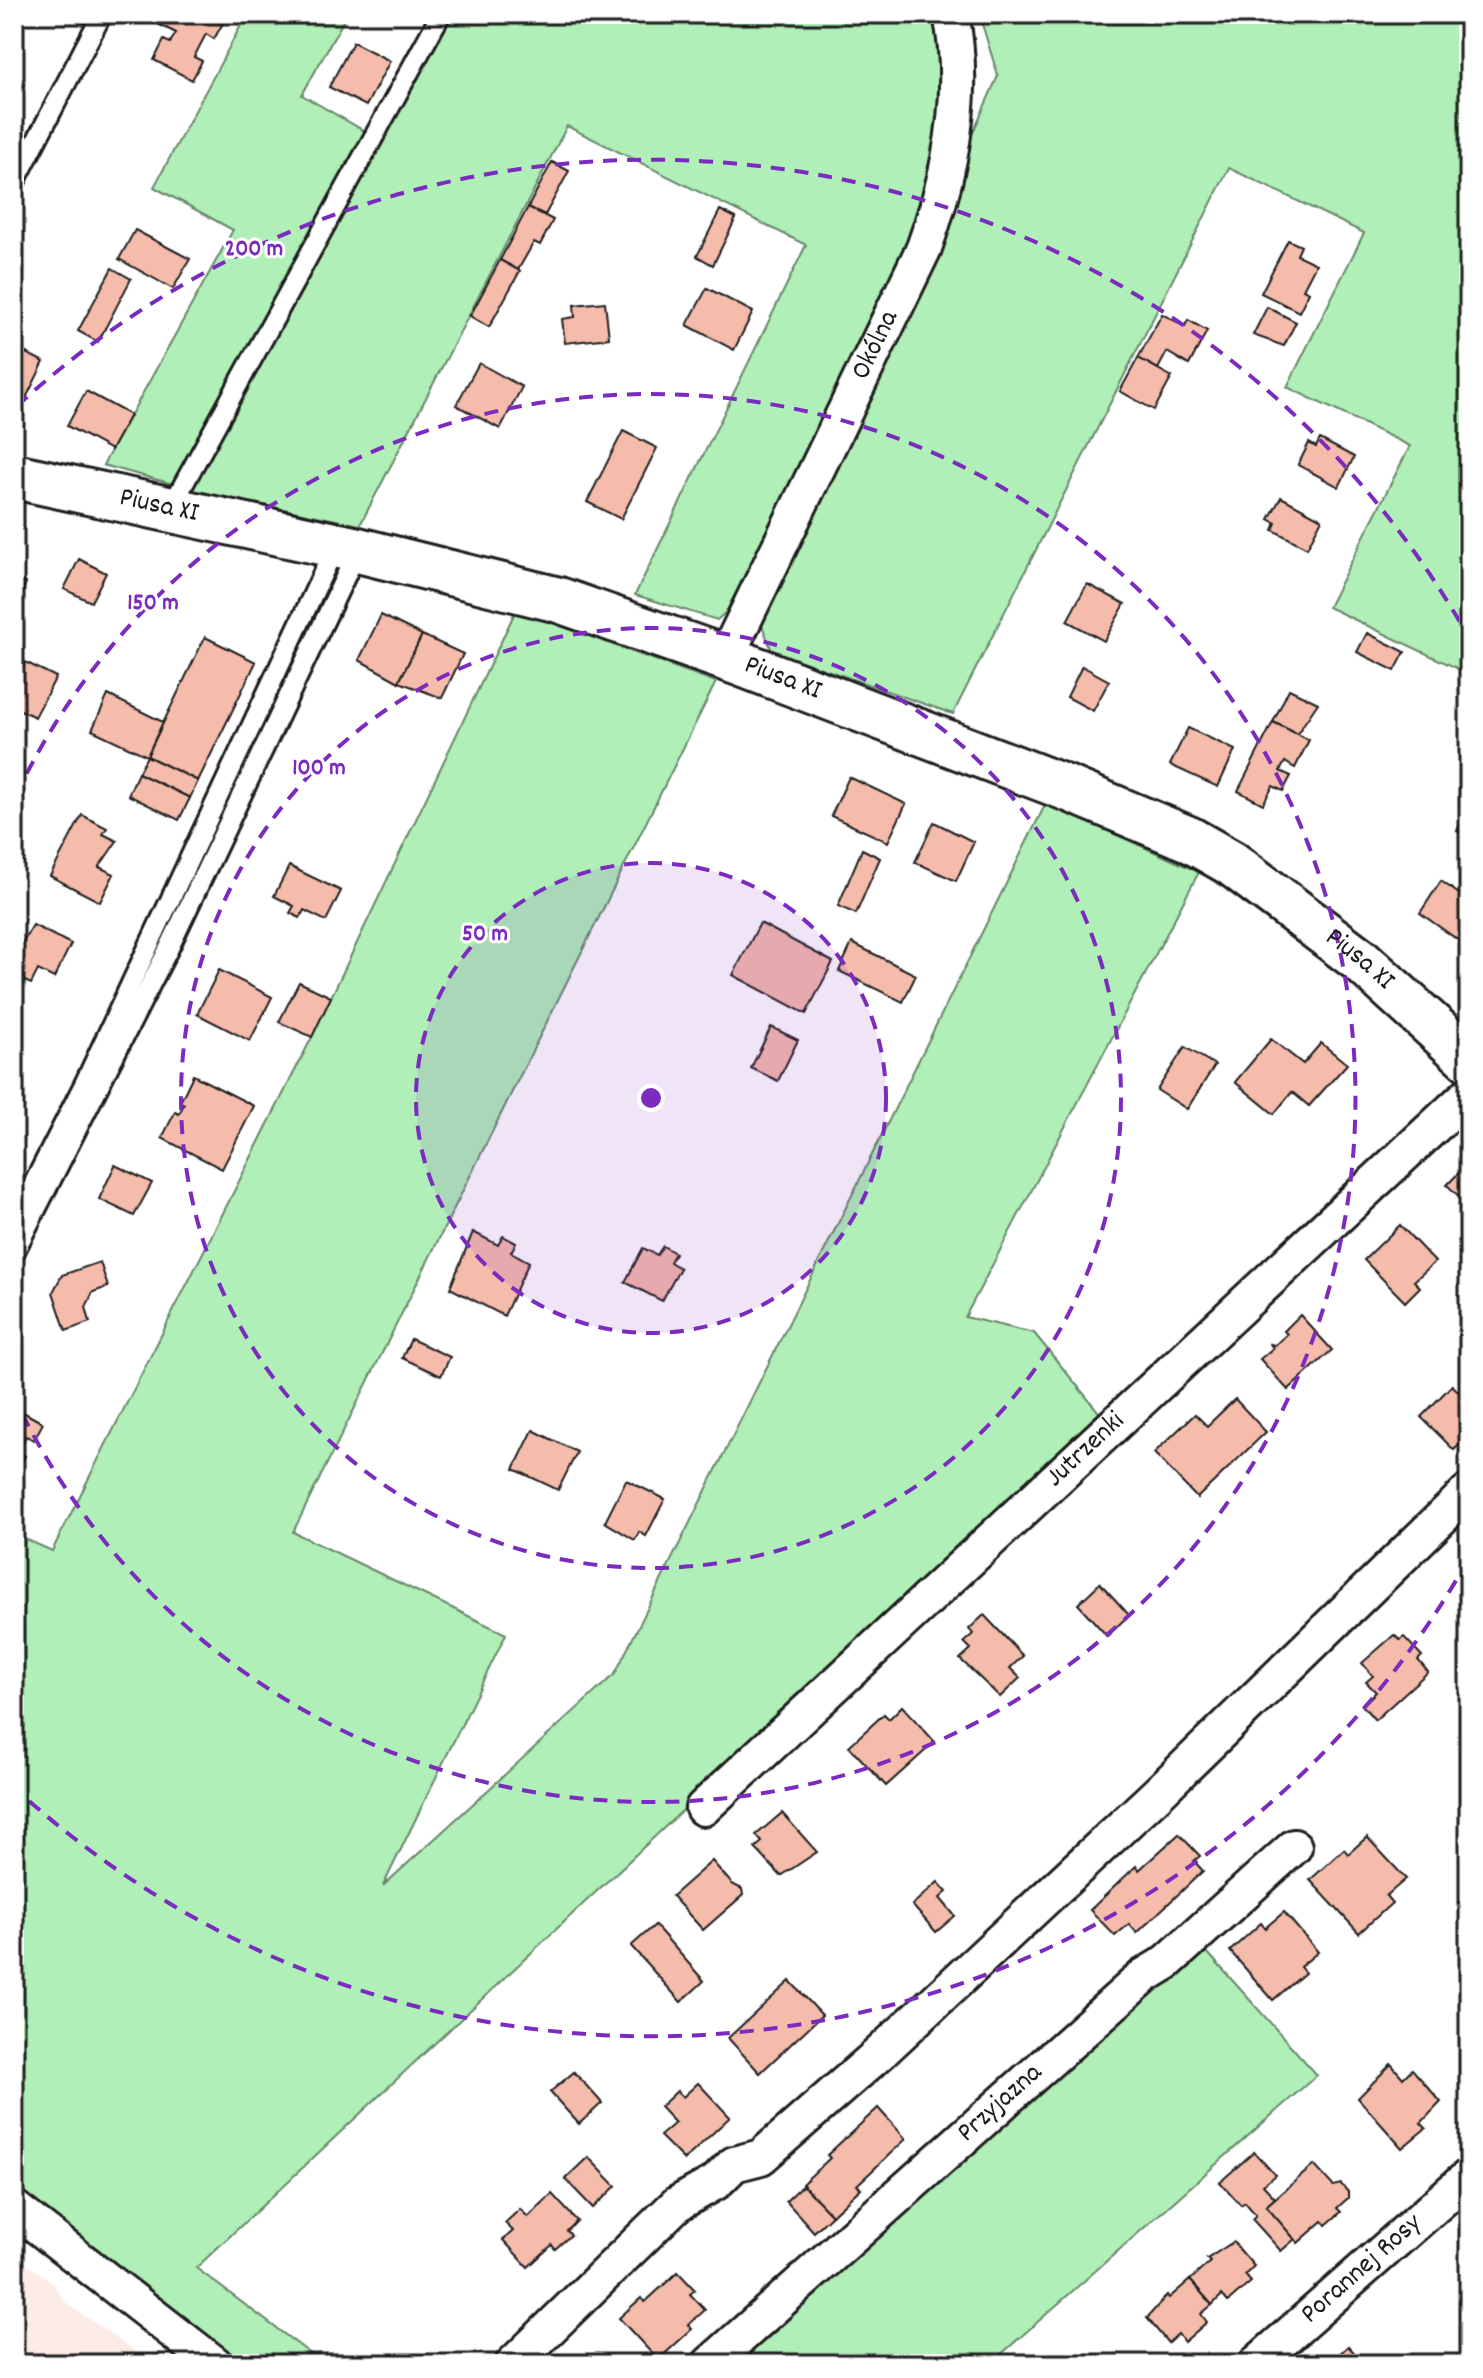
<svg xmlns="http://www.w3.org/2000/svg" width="1483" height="2378" font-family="Dekko,sans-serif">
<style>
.built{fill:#fcebe6}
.green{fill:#b0efb7;stroke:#66866a;stroke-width:2}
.building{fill:#f5bcac;stroke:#1c1c1c;stroke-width:2}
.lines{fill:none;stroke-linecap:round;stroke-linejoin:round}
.service-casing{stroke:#1c1c1c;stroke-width:24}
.minor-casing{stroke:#1c1c1c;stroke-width:40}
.tertiary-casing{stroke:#1c1c1c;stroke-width:50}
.service{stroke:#fff;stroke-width:18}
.minor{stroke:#fff;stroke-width:34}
.tertiary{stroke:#fff;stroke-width:44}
.rail{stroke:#1c1c1c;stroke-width:6}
.ring{fill:none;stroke:#7b2cbf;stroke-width:4;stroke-dasharray:14 10}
.labels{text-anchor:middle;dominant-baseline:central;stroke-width:6;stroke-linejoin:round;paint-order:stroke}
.street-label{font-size:28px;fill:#1c1c1c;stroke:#fff}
.centre{fill:#7b2cbf;stroke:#fff;stroke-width:4}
.ring-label{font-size:24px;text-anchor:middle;font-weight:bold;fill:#7b2cbf;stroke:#fff;stroke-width:6;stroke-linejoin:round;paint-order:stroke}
</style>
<rect width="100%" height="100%" fill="#fff"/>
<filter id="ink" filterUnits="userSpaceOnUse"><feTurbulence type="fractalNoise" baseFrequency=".0125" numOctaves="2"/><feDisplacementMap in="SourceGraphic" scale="16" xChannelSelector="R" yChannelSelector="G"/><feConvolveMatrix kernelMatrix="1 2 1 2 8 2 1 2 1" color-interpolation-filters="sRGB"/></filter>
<g filter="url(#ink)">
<polygon class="built" points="14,2255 52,2282 65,2302 153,2364 14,2364"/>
<g class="green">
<polygon points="247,14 347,14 302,95 366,132 173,484 103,465 233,230 154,187"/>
<polygon points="451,14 940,14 942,31 939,143 895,290 726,612 717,620 635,595 806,245 567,126 360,525 191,490"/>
<polygon points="979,14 1469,14 1469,674 1328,607 1410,446 1287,387 1364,233 1229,168 953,714 772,651 758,615 998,76"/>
<polygon points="516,610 716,682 293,1532 506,1634 383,1886 615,1674 1046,803 1199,872 965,1317 1034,1333 1102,1416 196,2268 324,2364 236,2364 14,2185 14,1534 52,1551 312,1037"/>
<polygon points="1198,1942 1317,2075 990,2364 731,2364"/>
</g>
<g class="building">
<polygon points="164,14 228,14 214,39 206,34 194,57 202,61 192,80 154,60 164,40 170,43 176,33 158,24"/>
<polygon points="353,42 390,61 366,106 329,87"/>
<polygon points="552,162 569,171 545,215 528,207"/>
<polygon points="528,207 553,220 540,245 534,242 518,270 500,260"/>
<polygon points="720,210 736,218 713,265 697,256"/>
<polygon points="135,230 190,259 173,289 119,259"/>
<polygon points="1288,240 1301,246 1297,255 1316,264 1303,289 1309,292 1299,312 1261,293"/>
<polygon points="500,260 520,271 489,327 470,316"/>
<polygon points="112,268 131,279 98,342 78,331"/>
<polygon points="707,288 753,312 734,350 687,325"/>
<polygon points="605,302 609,338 565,343 562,319 575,317 574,305"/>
<polygon points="1267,307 1296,322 1284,346 1253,335"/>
<polygon points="1162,314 1185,326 1188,320 1207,331 1189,365 1167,352 1158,369 1138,358"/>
<polygon points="24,352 44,362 19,412 14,409 14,364 17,366"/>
<polygon points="1138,358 1172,377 1154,410 1120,391"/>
<polygon points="479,363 522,387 500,429 456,405"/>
<polygon points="86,391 130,415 111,450 67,426"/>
<polygon points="623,431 657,448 621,519 587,502"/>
<polygon points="1320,439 1354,457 1339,487 1298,465 1309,443 1316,447"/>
<polygon points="1281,497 1322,519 1307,548 1273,530 1276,523 1269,519"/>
<polygon points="79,559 106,573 91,602 64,589"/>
<polygon points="14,577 26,583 14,608"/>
<polygon points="1087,584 1125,604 1104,641 1067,621"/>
<polygon points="381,615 422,635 399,682 359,660"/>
<polygon points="1367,633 1405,652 1395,671 1357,652"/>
<polygon points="422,635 463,654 442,698 399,682"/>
<polygon points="205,637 256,662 198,781 147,756"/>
<polygon points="25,662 56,677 35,717 14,707 14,685"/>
<polygon points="1082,666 1109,681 1093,711 1067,697"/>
<polygon points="1289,689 1318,703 1297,734 1273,722"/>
<polygon points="108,695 163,722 147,756 92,730"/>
<polygon points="1273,722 1309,740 1295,768 1285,762 1280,771 1291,776 1283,791 1273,786 1263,804 1238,791"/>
<polygon points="1188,728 1235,750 1218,787 1170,765"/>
<polygon points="147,756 198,781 190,798 138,773"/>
<polygon points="138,773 190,798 179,820 128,795"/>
<polygon points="849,777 906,804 888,842 831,816"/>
<polygon points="1469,806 1469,837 1457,831"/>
<polygon points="82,815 107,828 103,834 117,841 99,867 114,874 100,902 50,876"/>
<polygon points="934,822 974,842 956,881 915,862"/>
<polygon points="862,849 880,858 856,914 838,906"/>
<polygon points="289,866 341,891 326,921 304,910 300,918 290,913 294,906 274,896"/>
<polygon points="1441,881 1469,901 1469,924 1458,940 1420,913"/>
<polygon points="760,923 833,962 806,1014 733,975"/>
<polygon points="33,925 71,944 54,978 38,970 31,984 14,976 14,956"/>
<polygon points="852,943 916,975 903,1002 839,971"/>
<polygon points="219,970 272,997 250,1041 197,1014"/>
<polygon points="299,982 331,997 312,1037 279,1022"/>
<polygon points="771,1027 798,1040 778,1081 751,1068"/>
<polygon points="1271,1039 1303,1064 1321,1043 1347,1064 1309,1106 1292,1092 1274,1114 1235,1082"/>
<polygon points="1185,1047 1215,1065 1187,1109 1157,1090"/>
<polygon points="193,1075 254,1106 222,1169 162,1138 175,1112 179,1114 184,1104 180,1102"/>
<polygon points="1469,1162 1469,1206 1447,1185"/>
<polygon points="115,1165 152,1183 134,1216 99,1199"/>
<polygon points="1400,1225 1435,1262 1414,1281 1420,1287 1405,1302 1364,1260"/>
<polygon points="473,1232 498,1245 503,1236 516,1243 511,1252 529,1262 504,1316 450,1288"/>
<polygon points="663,1246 675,1253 670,1262 680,1268 662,1301 625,1282 643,1248 657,1255"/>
<polygon points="100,1262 108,1287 93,1292 86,1307 90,1322 66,1331 53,1292 62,1275"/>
<polygon points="1300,1315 1332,1350 1288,1390 1260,1359 1273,1348 1270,1344 1275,1345 1287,1334 1284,1331"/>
<polygon points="411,1339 450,1357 441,1376 402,1358"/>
<polygon points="1452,1385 1469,1402 1469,1435 1454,1450 1421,1417"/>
<polygon points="1235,1399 1266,1432 1197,1498 1154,1453 1195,1414 1207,1426"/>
<polygon points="14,1407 43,1423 34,1440 26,1436 18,1452 25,1456 16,1473"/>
<polygon points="533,1430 577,1452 558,1490 514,1469"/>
<polygon points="626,1480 665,1499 646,1536 639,1532 635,1540 605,1522"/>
<polygon points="1100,1583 1129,1615 1107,1636 1078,1604"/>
<polygon points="984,1615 1023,1656 1010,1668 1020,1678 1000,1697 960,1659 971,1649 964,1642 973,1634 969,1629"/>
<polygon points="1394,1635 1400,1640 1404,1637 1422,1656 1418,1660 1428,1672 1375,1720 1362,1705 1376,1692 1366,1682 1373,1676 1362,1663"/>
<polygon points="902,1706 935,1742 886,1786 849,1746 884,1714 889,1719"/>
<polygon points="782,1813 817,1852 781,1876 755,1848 762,1842 756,1835"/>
<polygon points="1179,1834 1200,1856 1194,1861 1203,1871 1137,1933 1129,1924 1115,1936 1090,1910 1136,1866 1139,1870"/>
<polygon points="1367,1837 1406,1879 1386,1896 1392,1903 1359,1933 1310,1880 1344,1849 1348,1854"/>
<polygon points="712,1861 732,1884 742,1889 743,1895 703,1930 672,1896"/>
<polygon points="938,1882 947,1892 940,1898 955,1916 936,1932 912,1905"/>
<polygon points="1284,1912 1318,1952 1300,1967 1305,1973 1273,2000 1230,1951 1261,1923 1265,1928"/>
<polygon points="655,1925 704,1981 681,2002 631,1946"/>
<polygon points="790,1981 822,2015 760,2073 728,2038"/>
<polygon points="1391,2064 1403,2078 1412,2069 1441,2102 1421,2123 1426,2128 1402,2148 1358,2098"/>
<polygon points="574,2072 602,2103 579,2124 550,2092"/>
<polygon points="698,2083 730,2117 684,2160 660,2136 675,2123 660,2107 677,2091 683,2097"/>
<polygon points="878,2108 906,2139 857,2185 861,2188 832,2215 802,2184 830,2158 827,2155"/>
<polygon points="1254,2152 1275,2175 1263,2185 1275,2198 1266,2206 1295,2239 1281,2251 1252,2219 1256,2215 1245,2202 1241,2205 1220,2182"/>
<polygon points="588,2157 616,2186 593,2208 565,2179"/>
<polygon points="1314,2165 1333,2186 1341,2184 1348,2192 1348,2198 1337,2208 1341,2212 1326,2225 1323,2221 1298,2243 1266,2206"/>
<polygon points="803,2185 832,2215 814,2232 786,2201"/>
<polygon points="552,2194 577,2221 567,2231 571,2235 555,2249 552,2245 528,2267 503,2240 513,2231 505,2223 520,2209 528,2217"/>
<polygon points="1233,2242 1254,2266 1245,2275 1251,2282 1228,2302 1222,2295 1212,2305 1190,2280 1210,2262 1207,2259"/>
<polygon points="678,2272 695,2290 690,2294 705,2310 688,2325 692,2329 658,2360 619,2318 641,2298 645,2302"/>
<polygon points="1190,2280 1212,2305 1201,2314 1207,2322 1184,2342 1178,2334 1168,2343 1147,2318 1167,2295 1169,2298"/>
<polygon points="1348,2346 1365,2364 1339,2364 1341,2362 1336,2357"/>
</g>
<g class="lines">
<defs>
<g id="service">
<polyline points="14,184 102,14"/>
<polyline points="170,509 441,14"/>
<polyline points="14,1222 85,1082 336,545"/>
<polyline points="14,1253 169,948 358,550"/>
</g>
<g id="minor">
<path id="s1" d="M725,659L924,248C951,173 967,93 951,14"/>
<path id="s2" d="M703,1808L1469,1094"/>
<polyline points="14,2208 215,2364"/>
<polyline points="513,2364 677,2204 716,2182 734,2164 761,2157 881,2052 1157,1794 1469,1491"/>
<path id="s3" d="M710,2364L1144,1976L1167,1962L1294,1847"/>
<path id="s4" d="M1256,2364L1469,2176"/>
</g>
<g id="tertiary">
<path id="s5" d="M14,476L358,550L559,600L739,663L1069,789L1189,839L1231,863L1360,960L1469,1059"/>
</g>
</defs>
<use href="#service" class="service-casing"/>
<use href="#minor" class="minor-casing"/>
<use href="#tertiary" class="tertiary-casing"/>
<use href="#service" class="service"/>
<use href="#minor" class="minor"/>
<use href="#tertiary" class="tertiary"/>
<polyline class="rail" points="14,2354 28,2364"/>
</g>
</g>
<circle cx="651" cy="1098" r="235" fill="#7b2cbf" fill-opacity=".12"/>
<g class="ring">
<circle cx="651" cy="1098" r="235"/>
<circle cx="651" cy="1098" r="470"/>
<path d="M16 795A704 704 0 1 1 16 1401"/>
<path d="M1468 1560A939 939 0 0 1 17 1790M17 406A939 939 0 0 1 1468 636"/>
</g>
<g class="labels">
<g class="street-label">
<text stroke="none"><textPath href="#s1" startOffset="348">Okólna</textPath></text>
<text stroke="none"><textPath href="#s5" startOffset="148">Piusa XI</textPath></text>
<text stroke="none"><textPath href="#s5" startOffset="796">Piusa XI</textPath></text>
<text stroke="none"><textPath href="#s5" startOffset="1442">Piusa XI</textPath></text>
<text stroke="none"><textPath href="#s2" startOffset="524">Jutrzenki</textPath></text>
<text stroke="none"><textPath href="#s3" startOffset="390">Przyjazna</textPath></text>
<text stroke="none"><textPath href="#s4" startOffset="142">Porannej Rosy</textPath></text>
</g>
</g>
<circle cx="651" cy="1098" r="12" class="centre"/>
<g class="ring-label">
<text x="254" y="255">200 m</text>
<text x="153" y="609">150 m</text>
<text x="319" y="774">100 m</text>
<text x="485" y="940">50 m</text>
</g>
<rect width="1483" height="2378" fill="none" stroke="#fff" stroke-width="48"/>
<rect x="24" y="24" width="1435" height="2330" fill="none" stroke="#1c1c1c" stroke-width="3" filter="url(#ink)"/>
</svg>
